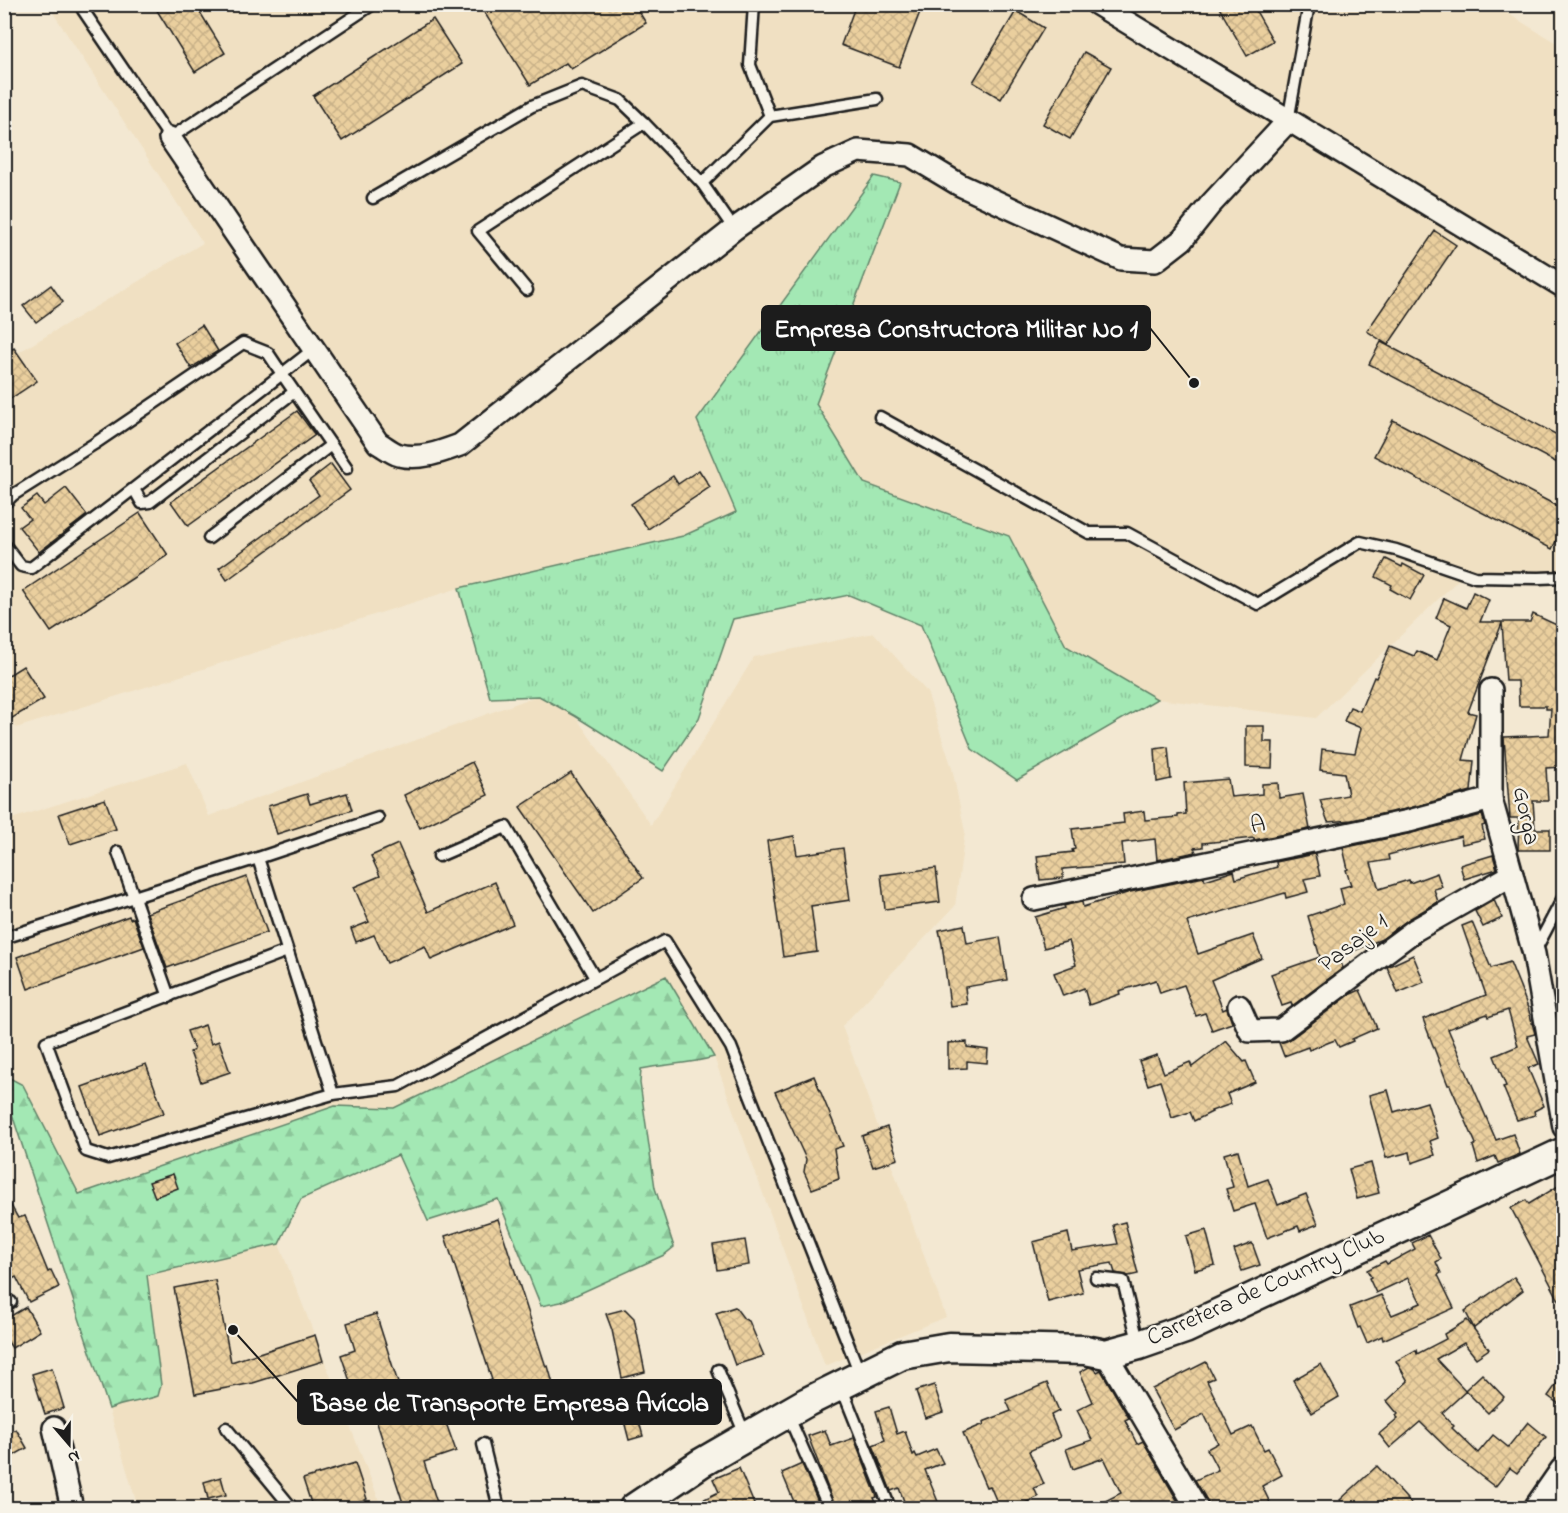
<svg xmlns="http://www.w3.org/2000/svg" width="1568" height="1513" font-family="'Indie Flower',sans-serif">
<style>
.built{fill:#f0e0c2}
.grass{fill:url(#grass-tufts);stroke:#608268;stroke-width:1.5}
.forest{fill:url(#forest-firs);stroke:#608268;stroke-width:1.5}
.building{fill:url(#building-cross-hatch);stroke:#1c1c1c;stroke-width:1.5}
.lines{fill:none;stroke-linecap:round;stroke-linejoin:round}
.lane-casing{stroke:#1c1c1c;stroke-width:15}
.street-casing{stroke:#1c1c1c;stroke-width:26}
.secondary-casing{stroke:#1c1c1c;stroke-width:33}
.lane{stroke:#f7f3e8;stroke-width:10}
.street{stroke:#f7f3e8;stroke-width:21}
.secondary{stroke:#f7f3e8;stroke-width:28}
.labels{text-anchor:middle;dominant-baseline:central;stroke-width:4.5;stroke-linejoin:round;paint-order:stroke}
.street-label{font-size:24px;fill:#1c1c1c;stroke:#f7f3e8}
.leader{fill:none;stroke:#1c1c1c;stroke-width:2}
.callout-dot{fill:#1c1c1c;stroke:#f7f3e8;stroke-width:2}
.callout{fill:#1c1c1c;stroke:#1c1c1c;stroke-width:2}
.callout-label{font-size:26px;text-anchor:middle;font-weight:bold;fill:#fff}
</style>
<defs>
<pattern id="grass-tufts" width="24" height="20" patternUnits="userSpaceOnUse" patternTransform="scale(1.5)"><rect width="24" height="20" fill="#a3e8b4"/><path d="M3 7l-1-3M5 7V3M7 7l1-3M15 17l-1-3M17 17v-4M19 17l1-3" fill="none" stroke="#8cc69a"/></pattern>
<pattern id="forest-firs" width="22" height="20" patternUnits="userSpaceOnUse" patternTransform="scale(1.5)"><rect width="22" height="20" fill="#a3e8b4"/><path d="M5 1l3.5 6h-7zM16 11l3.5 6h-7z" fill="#8cc69a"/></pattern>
<pattern id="building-cross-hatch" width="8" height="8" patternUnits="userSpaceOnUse" patternTransform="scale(1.5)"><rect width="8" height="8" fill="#eacf9e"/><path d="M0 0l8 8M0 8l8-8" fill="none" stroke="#c8b188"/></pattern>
</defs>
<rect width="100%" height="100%" fill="#f3e8d2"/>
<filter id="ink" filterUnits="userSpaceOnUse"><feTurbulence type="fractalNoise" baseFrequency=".0167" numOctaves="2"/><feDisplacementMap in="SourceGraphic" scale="12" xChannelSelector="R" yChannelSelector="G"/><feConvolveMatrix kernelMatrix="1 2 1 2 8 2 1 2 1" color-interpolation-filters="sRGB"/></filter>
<g filter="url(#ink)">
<g class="built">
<polygon points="1492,4 1563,47 1563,582 1458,580 1316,718 1157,699 1066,646 1009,536 864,483 816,404 900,183 874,176 736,512 683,536 459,588 16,728 4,706 4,361 203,243 48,5"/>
<polygon points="874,633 927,692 952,768 965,832 955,906 842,1026 946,1317 825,1366 714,1057 666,976 394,1108 334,1106 78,1194 23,1085 5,1075 4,838 8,820 187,763 209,816 539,695 575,716 651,825 754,657"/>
<polygon points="279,1244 382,1508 138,1508 109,1409 124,1403 141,1402 158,1396 161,1385 146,1275"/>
</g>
<polygon class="grass" points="874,176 900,182 816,404 864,483 1009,536 1066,646 1157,699 1017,780 972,749 921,625 849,595 733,619 699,718 663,771 575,716 539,696 490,698 459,588 683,536 736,512 697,420"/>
<path class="forest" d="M666,976L714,1057C690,1064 666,1064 641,1069L640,1083L655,1188L674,1247L664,1255L561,1302L541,1306L498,1199L428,1221L398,1155L301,1199L279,1244L147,1275L161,1385L158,1396C141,1402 125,1402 109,1409L5,1093L4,1075L23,1085L79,1194L335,1106L394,1108Z"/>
<g class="building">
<polygon points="153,4 195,4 225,53 195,72"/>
<polygon points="479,4 634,4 646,23 571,69 566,63 530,85"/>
<polygon points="856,4 923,4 899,67 841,45"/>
<polygon points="1217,4 1252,4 1273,41 1247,56"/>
<polygon points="1016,11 1044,28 1001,99 973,82"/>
<polygon points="433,19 462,64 342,141 313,96"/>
<polygon points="1084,52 1111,67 1070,139 1043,124"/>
<polygon points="1435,231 1456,245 1388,345 1367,331"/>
<polygon points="51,285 63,302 36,322 23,306"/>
<polygon points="202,325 218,351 191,368 175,343"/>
<polygon points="1381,342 1563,438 1563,466 1369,364"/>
<polygon points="14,348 37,381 4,403 4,354"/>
<polygon points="297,411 315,435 188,526 171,502"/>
<polygon points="1393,420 1563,509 1563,527 1552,549 1374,456"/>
<polygon points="331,464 350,490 227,580 219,568 319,495 309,481"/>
<polygon points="699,470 710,487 648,529 631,504 673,476 678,484"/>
<polygon points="66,488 87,515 39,552 19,527 30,519 21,508 37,496 44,505"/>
<polygon points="140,513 168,555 51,632 23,591"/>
<polygon points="1386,559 1402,567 1403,564 1424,575 1410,600 1390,589 1392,585 1376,577"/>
<polygon points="1473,592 1489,600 1480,622 1530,622 1533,614 1563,628 1563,730 1562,750 1563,750 1563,767 1546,768 1548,801 1533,801 1535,829 1550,829 1550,850 1518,850 1519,818 1510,818 1504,737 1549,735 1551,709 1546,709 1546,706 1519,706 1518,681 1506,681 1502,623 1468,712 1476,714 1463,760 1474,761 1471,791 1406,809 1352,820 1328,822 1320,800 1348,795 1344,773 1320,770 1322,749 1355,753 1361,728 1344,721 1350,707 1360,711 1374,677 1376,678 1390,646 1414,656 1417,651 1437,660 1451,625 1436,618 1444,598 1466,608"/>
<polygon points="23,666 44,699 4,723 4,678"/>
<polygon points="1246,726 1264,726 1264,742 1273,742 1272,768 1246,767"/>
<polygon points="1168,747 1171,779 1157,782 1155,749"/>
<polygon points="472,762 488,795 420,828 404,795"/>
<polygon points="571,773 643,878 593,913 520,807"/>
<polygon points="1228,779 1231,797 1262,794 1262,784 1278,783 1279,798 1303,794 1310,829 1254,840 1254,838 1203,843 1203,847 1194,848 1196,852 1157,860 1155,839 1122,843 1124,864 1063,869 1063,878 1040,880 1037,856 1073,852 1072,850 1075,849 1072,829 1124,823 1123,814 1144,811 1145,820 1178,817 1178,815 1186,814 1184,783"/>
<polygon points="347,793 352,810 277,834 268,806 307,794 310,804"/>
<polygon points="105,799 116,829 70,844 59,814"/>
<polygon points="1482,815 1485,825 1482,826 1485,839 1462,844 1461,836 1388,855 1389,860 1371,863 1379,889 1409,880 1410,883 1437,873 1442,887 1434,889 1438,902 1409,919 1382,939 1339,957 1343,968 1292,1006 1291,1003 1282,1006 1271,974 1320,957 1308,916 1344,904 1340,888 1351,885 1346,870 1348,869 1343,848 1412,833"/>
<polygon points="794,836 797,855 843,848 850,900 811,906 817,952 783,957 767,841"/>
<polygon points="398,844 428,912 495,882 513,924 431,960 425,946 387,963 374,935 356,942 351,929 369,922 354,887 380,876 371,856"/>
<polygon points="1315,854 1320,876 1304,879 1308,892 1286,898 1285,893 1187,922 1198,954 1253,935 1262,958 1211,980 1223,1010 1227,1008 1232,1023 1212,1030 1205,1013 1196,1016 1184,985 1160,993 1156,980 1119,991 1120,994 1089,1005 1084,988 1063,996 1054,973 1076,965 1069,941 1044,948 1035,917 1065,908 1064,906 1071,904 1082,902 1083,907 1130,892 1204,877 1205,880 1234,871 1236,879 1277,867 1276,862"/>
<polygon points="1493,855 1497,869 1464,879 1460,865"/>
<polygon points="936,868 940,902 885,909 881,875"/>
<polygon points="247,877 267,932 167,968 147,913"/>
<polygon points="1494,900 1502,918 1483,927 1475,911"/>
<polygon points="129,916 130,919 133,918 144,947 28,989 17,957"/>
<polygon points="1472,922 1491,968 1510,962 1521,989 1529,1011 1535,1034 1527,1036 1539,1064 1528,1068 1544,1106 1534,1111 1535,1115 1517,1120 1503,1087 1506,1086 1494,1056 1518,1046 1508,1010 1488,1017 1487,1014 1448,1029 1496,1140 1513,1134 1520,1154 1498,1163 1495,1156 1478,1163 1473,1146 1476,1144 1450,1085 1448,1085 1423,1019 1486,995 1462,926"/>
<polygon points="964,925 967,943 1000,937 1007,980 965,987 967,1004 950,1006 942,944 939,930"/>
<polygon points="1413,955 1424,982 1398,993 1387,967"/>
<polygon points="1360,990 1377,1028 1352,1039 1353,1041 1339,1047 1335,1040 1309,1050 1308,1047 1284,1056 1279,1043 1289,1040 1351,994"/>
<polygon points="205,1025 211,1044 219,1041 230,1072 201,1082 190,1052 194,1050 187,1031"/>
<polygon points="1226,1041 1244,1062 1246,1061 1255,1082 1227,1094 1231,1104 1211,1111 1212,1112 1194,1121 1190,1112 1172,1118 1160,1081 1148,1085 1139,1061 1157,1055 1164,1073 1190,1062 1192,1067"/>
<polygon points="967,1042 967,1047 988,1050 987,1063 967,1061 967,1068 948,1069 948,1043"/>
<polygon points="146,1064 164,1113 100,1136 82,1087"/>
<polygon points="814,1076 843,1146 834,1149 839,1179 812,1189 804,1172 806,1159 775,1092"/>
<polygon points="1388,1090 1394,1112 1427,1102 1438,1138 1430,1141 1435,1155 1412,1163 1410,1152 1386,1158 1369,1095"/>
<polygon points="887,1127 898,1159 873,1167 862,1136"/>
<polygon points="1238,1150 1248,1186 1268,1179 1278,1205 1306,1194 1318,1224 1300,1231 1298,1226 1267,1238 1255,1204 1233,1211 1226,1189 1233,1187 1224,1154"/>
<polygon points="1371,1163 1379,1193 1357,1199 1349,1169"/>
<polygon points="173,1174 178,1188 155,1197 149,1182"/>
<polygon points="1563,1183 1563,1308 1511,1208 1526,1200 1529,1204"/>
<polygon points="4,1193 18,1218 25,1216 48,1272 51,1270 59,1287 29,1302 16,1277 4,1283"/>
<polygon points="498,1219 546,1367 548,1366 555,1391 446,1423 456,1451 424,1462 439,1509 405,1509 367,1392 355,1396 341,1355 355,1350 347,1323 376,1314 406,1408 492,1380 445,1236"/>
<polygon points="1125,1222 1138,1274 1129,1276 1115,1273 1112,1263 1077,1269 1083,1293 1048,1302 1033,1242 1068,1233 1072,1251 1118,1244 1113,1225"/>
<polygon points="1206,1230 1215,1265 1195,1270 1186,1236"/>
<polygon points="1428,1235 1441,1259 1436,1262 1441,1273 1438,1275 1454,1308 1383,1340 1382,1336 1367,1343 1360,1327 1358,1328 1350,1307 1381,1295 1392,1315 1421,1303 1408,1278 1376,1293 1369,1278 1371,1277 1367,1270 1385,1261 1387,1264 1415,1249 1412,1243"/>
<polygon points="745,1240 749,1265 717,1270 713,1245"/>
<polygon points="1252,1243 1260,1265 1242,1271 1234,1250"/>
<polygon points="1514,1277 1523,1290 1474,1328 1465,1311"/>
<polygon points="215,1280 231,1362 315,1335 323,1361 253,1383 195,1394 174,1288"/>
<polygon points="26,1307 40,1331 12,1348 4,1336 4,1320"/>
<polygon points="735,1307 744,1319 749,1321 764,1356 735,1365 716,1313"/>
<polygon points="625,1309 634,1318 645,1372 622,1378 612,1330 606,1314"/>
<polygon points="1467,1320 1489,1349 1476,1358 1464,1343 1436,1359 1466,1391 1442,1413 1454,1426 1452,1428 1478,1453 1493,1435 1508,1447 1528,1422 1546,1437 1517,1473 1510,1468 1495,1487 1456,1457 1420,1422 1390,1448 1379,1434 1398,1418 1396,1416 1398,1414 1387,1401 1408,1381 1396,1361 1416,1350 1417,1354 1446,1339 1444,1334"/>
<polygon points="1206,1362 1214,1378 1207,1381 1233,1435 1252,1426 1264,1450 1268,1448 1282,1475 1262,1486 1273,1509 1210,1509 1208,1502 1195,1480 1218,1470 1207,1449 1218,1443 1204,1414 1174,1430 1152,1389"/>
<polygon points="1321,1364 1339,1397 1312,1413 1293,1380"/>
<polygon points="1089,1367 1095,1369 1097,1372 1101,1370 1129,1418 1125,1420 1137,1444 1143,1441 1182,1509 1090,1509 1121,1493 1104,1458 1073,1469 1066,1449 1092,1440 1077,1410 1093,1402 1080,1372"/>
<polygon points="52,1368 64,1408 45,1414 32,1374"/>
<polygon points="1482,1374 1504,1397 1488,1413 1465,1390"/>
<polygon points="1563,1375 1563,1407 1548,1396"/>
<polygon points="1047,1383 1059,1411 1051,1415 1060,1437 1029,1451 1044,1484 1034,1488 1038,1497 1012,1509 1000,1509 990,1486 986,1487 963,1433 984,1424 983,1422 1011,1411 1006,1400"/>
<polygon points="934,1385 943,1412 925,1418 916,1391"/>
<polygon points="889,1407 897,1434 905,1431 913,1455 915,1453 917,1457 936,1449 943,1463 925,1470 941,1509 907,1509 899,1488 891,1491 873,1445 885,1440 876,1411"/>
<polygon points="638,1418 643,1436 629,1440 624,1421"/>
<polygon points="16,1429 27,1448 4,1461 4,1436"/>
<polygon points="825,1430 831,1446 854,1438 877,1497 874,1498 879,1509 836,1509 808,1436"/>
<polygon points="355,1463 367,1499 339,1509 313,1509 303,1479"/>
<polygon points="802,1464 821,1509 797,1509 782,1473"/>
<polygon points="1377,1466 1416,1509 1349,1509 1340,1500"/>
<polygon points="739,1468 756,1509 684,1509 719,1492 713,1479"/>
<polygon points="221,1477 226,1495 208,1499 204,1482"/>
</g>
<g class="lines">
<defs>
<g id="lane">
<polyline points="92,4 83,10 170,138 373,4"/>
<polyline points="754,4 750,65 770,116"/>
<polyline points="1288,121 1309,4"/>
<polyline points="702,183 770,116 877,99"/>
<polyline points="373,198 532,106 582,86 620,100 644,123"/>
<polyline points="527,290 478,231 644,123 702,183 734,229"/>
<polyline points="314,349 282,374 347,468"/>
<polyline points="880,417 1089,533 1127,533 1258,604 1360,542 1396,550 1475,577 1539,578 1564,577"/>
<polyline points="134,489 142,503 150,502 294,392"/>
<polyline points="4,504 13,495 94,444 243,343 268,353 282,374 31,568 21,566 4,544"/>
<polyline points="209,538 331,445"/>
<polyline points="118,852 169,997"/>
<polyline points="439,856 506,827 595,978"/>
<polyline points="258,858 333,1094"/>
<polyline points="10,936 258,858 378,818"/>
<polyline points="287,951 46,1042 86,1151 108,1158 333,1094 398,1086 665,941 731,1047 860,1374"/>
<polyline points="1535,951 1564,896"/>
<polyline points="1096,1278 1123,1281 1139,1345"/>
<polyline points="4,1306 11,1302"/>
<polyline points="718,1370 746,1437"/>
<polyline points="841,1386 890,1508"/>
<polyline points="788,1415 829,1508"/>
<polyline points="226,1428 292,1508"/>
<polyline points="483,1444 499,1508"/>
</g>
<g id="street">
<polyline points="1097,4 1564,287"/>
<path d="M170,138L378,443C384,446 392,453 399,455C420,460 441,452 460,445L734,229L823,167L858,151L910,155L960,185L1121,259L1155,261L1182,240L1210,205L1288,121"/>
<polyline points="1491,690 1491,799 1534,954 1564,1127"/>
<polyline points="1034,899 1409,821 1491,799"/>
<polyline points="1239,1006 1250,1031 1281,1030 1415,930 1512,875"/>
<polyline points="1106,1354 1197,1508"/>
<polyline points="54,1428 72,1508"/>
</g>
<g id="secondary">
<polyline points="634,1508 701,1463 746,1437 807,1402 902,1355 949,1347 1085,1350 1106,1354 1139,1345 1185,1329 1564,1152"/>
<polyline points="1539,1508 1564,1472"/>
</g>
</defs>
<use href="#lane" class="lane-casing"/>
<use href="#street" class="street-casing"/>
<use href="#secondary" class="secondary-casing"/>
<use href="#lane" class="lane"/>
<use href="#street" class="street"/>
<use href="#secondary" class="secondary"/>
</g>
</g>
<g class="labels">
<g class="street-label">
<text transform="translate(1525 816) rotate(78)">Gorga</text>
<text transform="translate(1258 826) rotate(-12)">A</text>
<text transform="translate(1354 944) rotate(-37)">Pasaje 1</text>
<text transform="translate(1266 1288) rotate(-24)">Carretera de Country Club</text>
</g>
</g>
<path class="leader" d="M1194 383L1150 328M233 1330L298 1402"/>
<g class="callout-dot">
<circle cx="1194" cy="383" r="6"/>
<circle cx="233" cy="1330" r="6"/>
</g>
<g class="callout">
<rect x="762" y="306" width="388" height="44" rx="6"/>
<rect x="298" y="1380" width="423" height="44" rx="6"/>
</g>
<g class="callout-label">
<text x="956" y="337">Empresa Constructora Militar No 1</text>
<text x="510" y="1411">Base de Transporte Empresa Avícola</text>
</g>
<rect width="1568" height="1513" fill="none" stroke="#f7f3e8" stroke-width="24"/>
<rect x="12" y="12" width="1544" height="1489" fill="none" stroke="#1c1c1c" stroke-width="2" filter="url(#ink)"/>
<g transform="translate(69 1444) rotate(160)" stroke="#f7f3e8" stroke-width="4.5" paint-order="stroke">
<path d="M0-4.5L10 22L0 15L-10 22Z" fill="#1c1c1c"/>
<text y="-9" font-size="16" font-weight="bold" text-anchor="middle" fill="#1c1c1c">N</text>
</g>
</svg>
